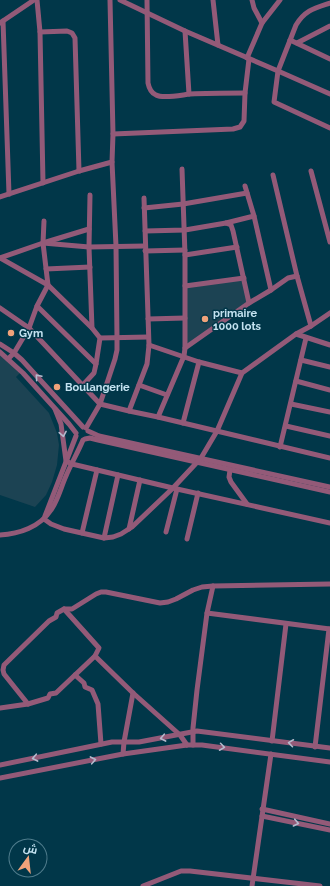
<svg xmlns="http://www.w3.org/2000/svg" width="330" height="886" font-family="Raleway,Cairo,sans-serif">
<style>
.built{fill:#1c4353}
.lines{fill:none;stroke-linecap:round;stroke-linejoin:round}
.minor{stroke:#935a78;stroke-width:5}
.oneway{stroke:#b5bacd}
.poi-dot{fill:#f0a27a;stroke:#013749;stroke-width:1.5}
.labels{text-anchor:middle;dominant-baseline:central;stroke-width:3;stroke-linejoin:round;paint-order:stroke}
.poi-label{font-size:11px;font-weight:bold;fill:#c4e3f1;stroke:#013749;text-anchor:start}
</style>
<rect width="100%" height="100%" fill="#013749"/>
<g class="built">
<polygon points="244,278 249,303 185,348 185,286"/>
<polygon points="0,355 20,373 16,377 49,413 57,433 59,445 57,465 52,482 46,495 35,507 0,495"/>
</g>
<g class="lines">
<g class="minor">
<polyline points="37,0 40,32 43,183"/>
<polyline points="120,0 185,31 278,71 330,94"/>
<path d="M147,0L148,83C149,88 151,93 156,95C163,99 181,95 190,94C208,93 227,93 245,93"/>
<polyline points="213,0 218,45"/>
<polyline points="252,0 254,8 262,23"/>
<path d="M330,3C315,8 305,10 296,25L278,71L274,102L330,128"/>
<polyline points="3,21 9,194"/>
<polyline points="0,23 34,0"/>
<polyline points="185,31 189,94"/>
<polyline points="40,32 67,31 72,33 75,38 79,171"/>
<polyline points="290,40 330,59"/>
<polyline points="297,43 330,26"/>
<polyline points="247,58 262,23 280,0"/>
<polyline points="113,134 233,129 240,127 244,121 245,93 249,59"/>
<polyline points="311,171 330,242"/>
<polyline points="273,175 297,276 311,326"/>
<polyline points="90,195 89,247 92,328"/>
<polyline points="0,197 79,171 112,162"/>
<polyline points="144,208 183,204 247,193"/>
<polyline points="254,216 271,290"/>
<polyline points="226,223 254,216 245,186"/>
<polyline points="145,231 185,230 226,223 231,225 233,231 249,303"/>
<polyline points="43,243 89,247 145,246"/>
<polyline points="145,251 185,250"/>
<polyline points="185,255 237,247"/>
<polyline points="0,258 48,285 92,328 100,338 96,364 94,373 82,386"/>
<polyline points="0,258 43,243 89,229"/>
<polyline points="46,269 90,267"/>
<polyline points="185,286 244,278"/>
<polyline points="37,306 96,364"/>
<polyline points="0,308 29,328 100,404 129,411 158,417 330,458"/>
<polyline points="148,319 185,318"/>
<polyline points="296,334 330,345"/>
<polyline points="100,338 148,337"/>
<polyline points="0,344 14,353 22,360 83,427"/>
<polyline points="149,345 199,362 242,373"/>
<polyline points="185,348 249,303 271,290 288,278 297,276"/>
<polyline points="0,352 23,373 69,424 76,433"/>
<polyline points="8,359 14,353 29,328 37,306 48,285 43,243 44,221"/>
<polyline points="301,360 330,367"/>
<polyline points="296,381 330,390"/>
<polyline points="139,385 167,395"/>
<polyline points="291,404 330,412"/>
<polyline points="55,409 61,424 66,461 72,464 177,489 330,523"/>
<polyline points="129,411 147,364 149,345 144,198"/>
<polyline points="158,417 184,356 185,348 185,255 182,169"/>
<polyline points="183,423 199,362"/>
<polyline points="286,426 330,436"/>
<polyline points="86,428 100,404 115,359 117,350 117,338 116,246 112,162 113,134 110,0"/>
<polyline points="88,431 99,436 330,487"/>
<polyline points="85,439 90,438 98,440 330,492"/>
<polyline points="280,447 306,338"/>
<polyline points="230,470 229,477 231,482 247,504"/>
<polyline points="45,516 76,436"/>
<polyline points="44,519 51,524 64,529 104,538 113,537 121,534 132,527 173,488 201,458 217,431 242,373 296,334 311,326 330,313"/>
<polyline points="129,529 140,480"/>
<polyline points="166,532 177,489"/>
<polyline points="82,533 97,470"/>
<path d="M0,535C19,534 40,527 51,510C58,500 61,487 66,476C71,464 78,452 83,440"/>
<polyline points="104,538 118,475"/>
<polyline points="187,539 198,493"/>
<polyline points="64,609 99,648 95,656 133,693 180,735 187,745"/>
<polyline points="207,613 330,629"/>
<polyline points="75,675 84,683 85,687 92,690 98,704 101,744"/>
<polyline points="28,704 4,674 3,670 4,665 49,621 56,617 57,613 64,609 72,609 96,594 101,592 106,592 160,603 168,602 176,599 193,590 202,587 213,586 330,584"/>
<polyline points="0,708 28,704 48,698 50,694 56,693 95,656"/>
<polyline points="272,741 286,624"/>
<polyline points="193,745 193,728 197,690 207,613 213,586"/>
<polyline points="315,747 329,629"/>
<polyline points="123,754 124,742 133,693"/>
<polyline points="0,765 112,742 139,742 197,731 330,748"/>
<polyline points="0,778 123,754 187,745 202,745 330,762"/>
<polyline points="262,809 330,824"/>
<polyline points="262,816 330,830"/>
<polyline points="143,886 181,871 190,871 320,886"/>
<polyline points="252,886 271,754"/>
</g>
</g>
<defs><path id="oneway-chevron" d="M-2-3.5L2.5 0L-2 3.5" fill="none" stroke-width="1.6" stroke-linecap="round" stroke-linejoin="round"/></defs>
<g class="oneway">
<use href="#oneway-chevron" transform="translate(38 377) rotate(-131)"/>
<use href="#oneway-chevron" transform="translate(63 434) rotate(80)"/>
<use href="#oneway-chevron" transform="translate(163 738) rotate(169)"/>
<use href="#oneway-chevron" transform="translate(291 743) rotate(-172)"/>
<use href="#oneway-chevron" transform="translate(222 747) rotate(8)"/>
<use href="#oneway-chevron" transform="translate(35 758) rotate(169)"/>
<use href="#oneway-chevron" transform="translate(93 760) rotate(-11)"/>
<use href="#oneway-chevron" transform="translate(296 823) rotate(12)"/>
</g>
<g class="poi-dot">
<circle cx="205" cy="319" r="4"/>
<circle cx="11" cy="333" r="4"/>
<circle cx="57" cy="387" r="4"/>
</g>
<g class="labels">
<g class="poi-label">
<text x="213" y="313">primaire<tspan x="213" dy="13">1000 lots</tspan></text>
<text x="19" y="333">Gym</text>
<text x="65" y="387">Boulangerie</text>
</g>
</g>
<g transform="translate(28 858) rotate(15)"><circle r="19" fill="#013749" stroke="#4f7c8c"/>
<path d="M0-3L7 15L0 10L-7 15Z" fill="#f0a27a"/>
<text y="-6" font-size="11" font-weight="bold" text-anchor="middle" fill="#c4e3f1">ش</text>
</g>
</svg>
